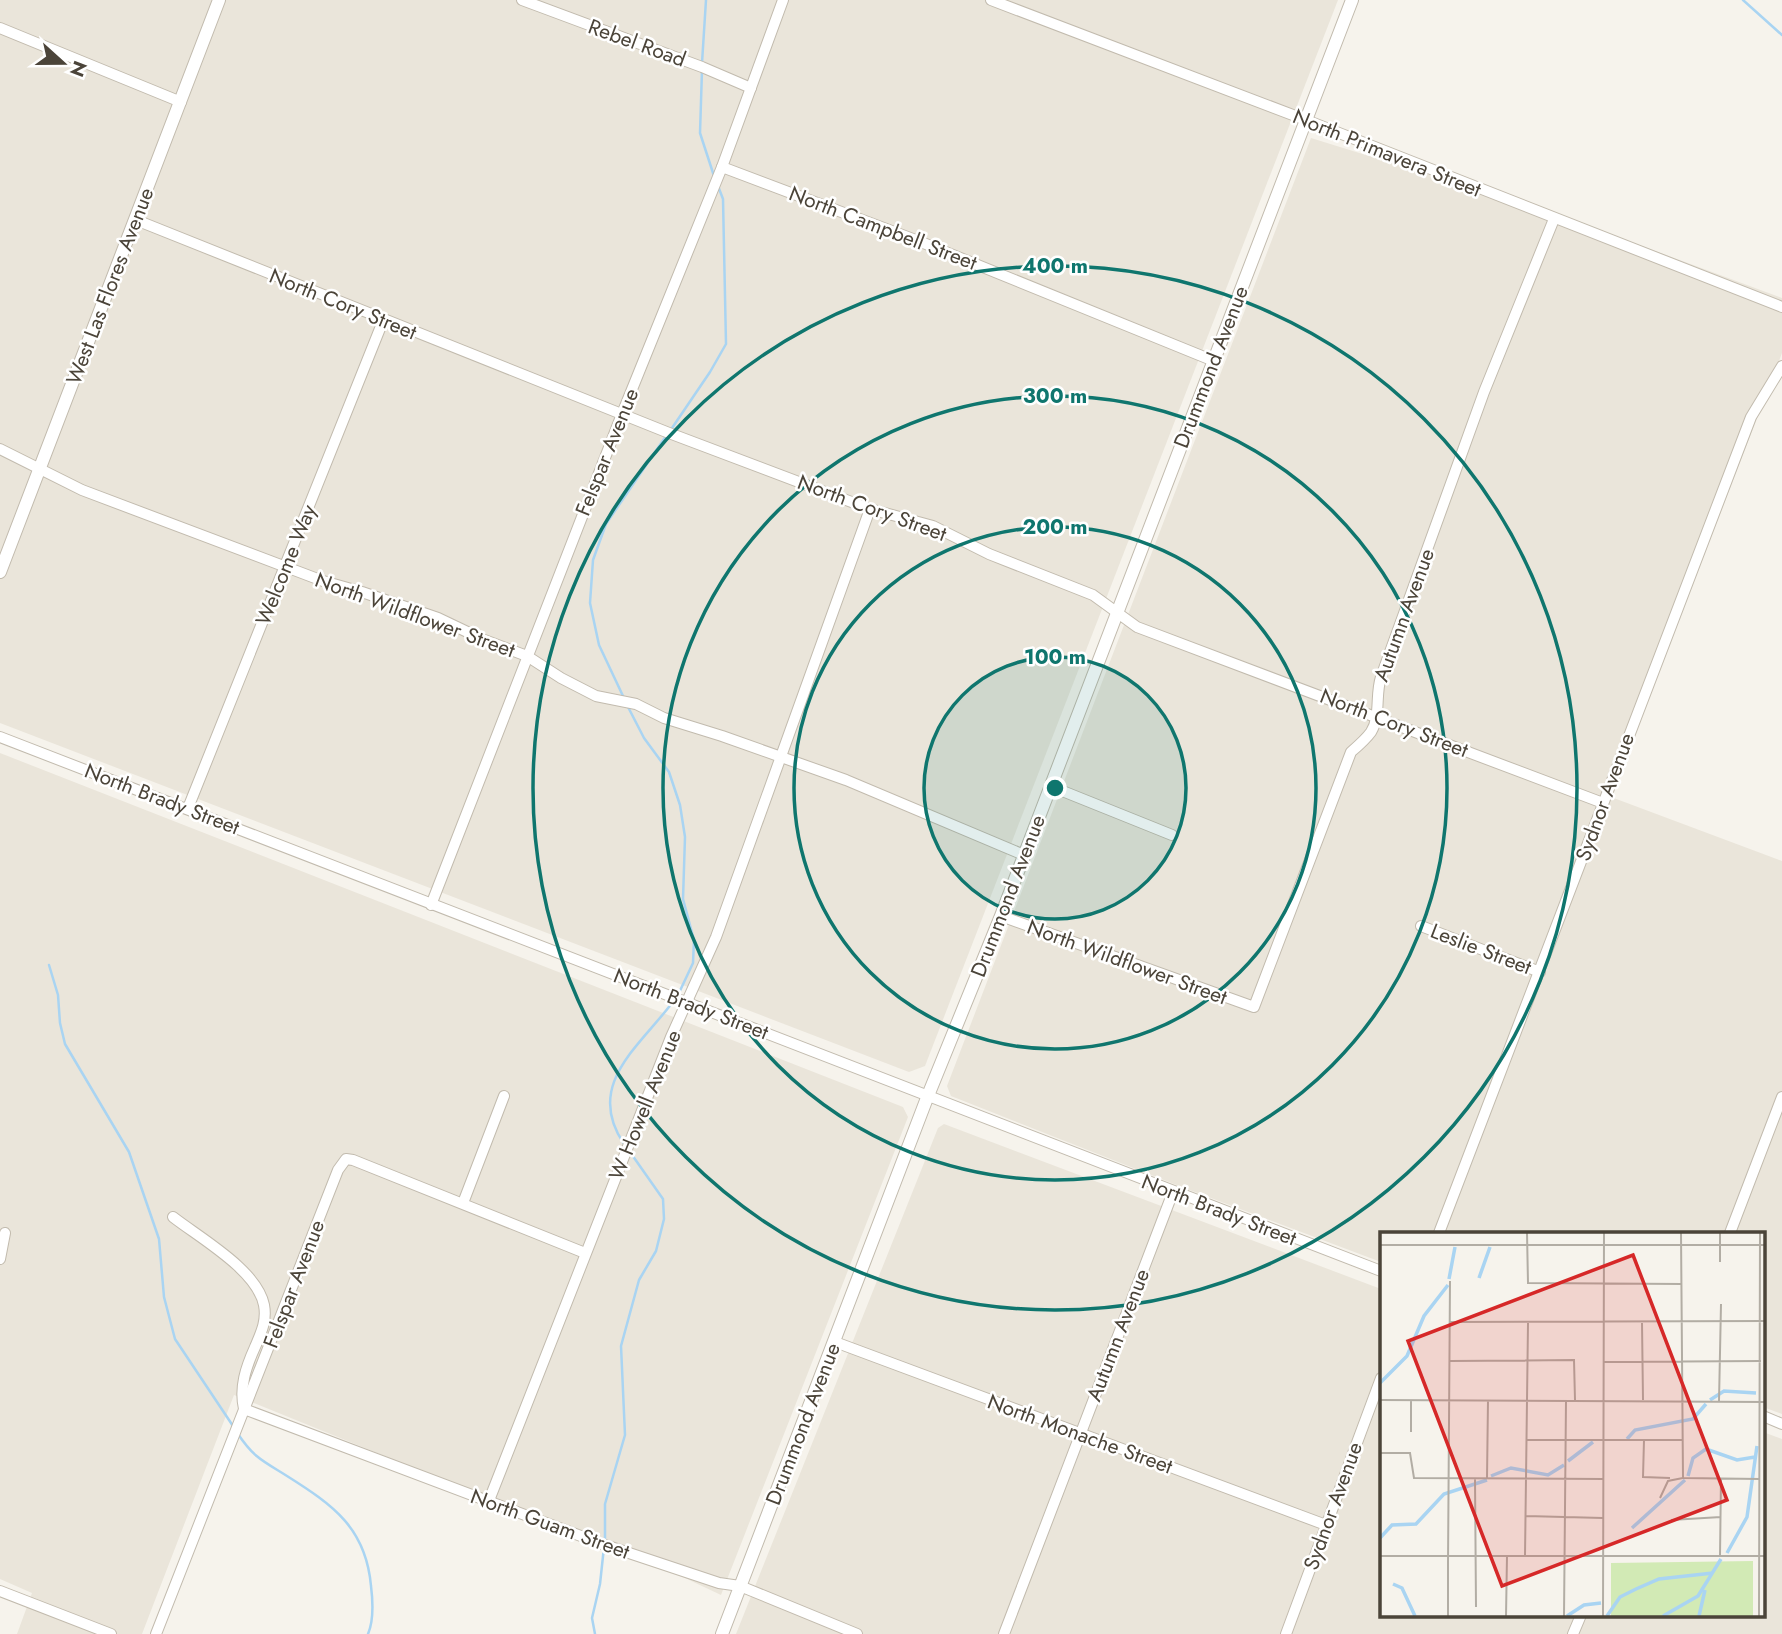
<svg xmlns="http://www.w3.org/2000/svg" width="1782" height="1634" font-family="Jost,sans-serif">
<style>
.residential{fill:#eae5da}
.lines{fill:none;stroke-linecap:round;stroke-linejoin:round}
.stream{stroke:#a9d4f2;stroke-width:2.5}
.minor-casing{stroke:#c2bbae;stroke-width:12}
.tertiary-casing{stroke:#c2bbae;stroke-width:14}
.minor{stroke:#fff;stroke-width:10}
.tertiary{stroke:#fff;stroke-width:12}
.ring{fill:none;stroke:#0f766e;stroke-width:3.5}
.labels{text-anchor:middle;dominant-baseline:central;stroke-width:5;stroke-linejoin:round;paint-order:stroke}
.street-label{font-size:21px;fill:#4b4439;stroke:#fff}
.inset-river{fill:none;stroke:#a9d4f2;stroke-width:3.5}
.inset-road{fill:none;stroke:#b2ada4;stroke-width:2}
.view{fill:#d62828;fill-opacity:0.15;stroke:#d62828;stroke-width:3.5}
.inset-edge{fill:none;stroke:#4b4439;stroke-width:3.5}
.centre{fill:#0f766e;stroke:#fff;stroke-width:3.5}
.ring-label{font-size:21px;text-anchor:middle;font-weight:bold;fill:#0f766e;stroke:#fff;stroke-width:5;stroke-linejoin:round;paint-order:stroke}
</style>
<rect width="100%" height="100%" fill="#f6f3ec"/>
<g class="residential">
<polygon points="0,0 1338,0 925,1066 909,1072 0,723"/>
<polygon points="1311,138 1553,213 1782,298 1782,353 1611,797 1782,861 1782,1414 1763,1407 1763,1233 1381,1233 1381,1262 1179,1186 951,1096 947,1086"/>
<polygon points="0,753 903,1107 908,1117 721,1595 685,1578 234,1395 142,1634 17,1634 32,1593 0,1579"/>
<polygon points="944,1124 1381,1289 1381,1615 1763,1615 1763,1432 1782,1439 1782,1634 736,1634 938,1128"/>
</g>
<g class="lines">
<g class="stream">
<polyline points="1743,0 1782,35"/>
<polyline points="702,63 706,0"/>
<polyline points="702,70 700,133 714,176"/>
<polyline points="670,431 710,372 726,344 723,199 718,186"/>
<polyline points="623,696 599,645 590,603 593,560 606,524 666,436"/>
<polyline points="627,705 644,738 669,772 680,805 685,837 683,899 694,940 693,963 678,995"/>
<polyline points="49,965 58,995 60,1023 65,1044 129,1152 159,1239 164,1297 175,1339 233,1426"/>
<path d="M624,1144C584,1085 639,1047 672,1003"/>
<path d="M238,1434C254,1458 263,1461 287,1476C333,1505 366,1528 371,1586C373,1602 374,1620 368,1634"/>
<polyline points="605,1540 605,1504 625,1435 621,1346 639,1280 656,1251 664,1219 663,1199 630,1152"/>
<polyline points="595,1634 592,1618 600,1584 604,1547"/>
</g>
<defs>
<g id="minor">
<polyline points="522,0 702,67 751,88"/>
<polyline points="991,0 1306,120 1782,307"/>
<polyline points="0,28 181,102"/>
<polyline points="722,167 921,242 1214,361"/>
<polyline points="136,220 669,433 870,509 933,526 989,554 1093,595 1137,627 1603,803"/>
<polyline points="0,449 82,490 323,581 362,592 438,618 482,639 527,656 561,678 596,696 636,704 664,718 722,736 846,780 1024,855"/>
<path d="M0,737C461,913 919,1097 1381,1271"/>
<polyline points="1050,786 1172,835"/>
<polyline points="188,808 383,321"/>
<polyline points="431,905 622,414 722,167 783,0"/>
<path d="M1001,916L1254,1007L1351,752C1358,746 1366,739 1371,732C1381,716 1375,695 1381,677L1484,392L1554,219"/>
<polyline points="1421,926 1540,972"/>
<polyline points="463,1203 504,1096"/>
<path d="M173,1217C200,1238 257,1270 264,1305C267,1321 261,1333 255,1347C246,1367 239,1387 244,1409L602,1544L719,1583L740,1586L857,1634"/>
<polyline points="1439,1233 1751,417 1782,366"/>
<polyline points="1730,1233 1782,1097"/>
<polyline points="0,1259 5,1233"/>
<polyline points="835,1342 1326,1525"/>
<polyline points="1763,1416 1782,1424"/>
<polyline points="488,1503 671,1037 716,937 870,509"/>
<polyline points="0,1591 111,1634"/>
<polyline points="156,1634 338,1170 346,1159 353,1160 585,1253"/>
<polyline points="1004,1634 1173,1192"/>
<polyline points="1286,1634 1381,1378"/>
<polyline points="1573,1634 1581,1615"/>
</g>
<g id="tertiary">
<polyline points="0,572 219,0"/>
<polyline points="722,1634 927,1098 1001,916 1352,0"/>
</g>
</defs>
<use href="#minor" class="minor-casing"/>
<use href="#tertiary" class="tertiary-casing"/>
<use href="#minor" class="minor"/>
<use href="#tertiary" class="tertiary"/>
</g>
<circle cx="1055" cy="788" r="131" fill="#0f766e" fill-opacity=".12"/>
<g class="ring">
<circle cx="1055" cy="788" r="131"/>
<circle cx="1055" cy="788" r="261"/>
<circle cx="1055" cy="788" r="392"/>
<circle cx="1055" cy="788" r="522"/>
</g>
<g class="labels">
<g class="street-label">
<text transform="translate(637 43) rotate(20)">Rebel Road</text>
<text transform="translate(1387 153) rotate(22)">North Primavera Street</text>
<text transform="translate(883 228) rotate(21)">North Campbell Street</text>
<text transform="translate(110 286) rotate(-69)">West Las Flores Avenue</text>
<text transform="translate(343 304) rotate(22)">North Cory Street</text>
<text transform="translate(1211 367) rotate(-69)">Drummond Avenue</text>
<text transform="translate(607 452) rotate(-68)">Felspar Avenue</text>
<text transform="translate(872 508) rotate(20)">North Cory Street</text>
<text transform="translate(286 565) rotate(-68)">Welcome Way</text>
<text transform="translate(415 615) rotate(20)">North Wildflower Street</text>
<text transform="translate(1404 615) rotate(-70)">Autumn Avenue</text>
<text transform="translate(1394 723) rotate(21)">North Cory Street</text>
<text transform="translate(1605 797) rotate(-70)">Sydnor Avenue</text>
<text transform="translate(162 799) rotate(21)">North Brady Street</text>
<text transform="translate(1008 896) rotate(-69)">Drummond Avenue</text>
<text transform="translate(1481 949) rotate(21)">Leslie Street</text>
<text transform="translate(1127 962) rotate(20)">North Wildflower Street</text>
<text transform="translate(691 1004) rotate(21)">North Brady Street</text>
<text transform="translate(645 1105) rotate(-68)">W Howell Avenue</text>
<text transform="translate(1219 1210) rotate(21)">North Brady Street</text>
<text transform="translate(294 1284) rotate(-69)">Felspar Avenue</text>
<text transform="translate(1118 1335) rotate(-69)">Autumn Avenue</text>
<text transform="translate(803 1424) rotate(-69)">Drummond Avenue</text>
<text transform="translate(1080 1434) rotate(20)">North Monache Street</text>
<text transform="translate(1333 1506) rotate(-70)">Sydnor Avenue</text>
<text transform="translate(550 1524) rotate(20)">North Guam Street</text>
</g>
</g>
<g transform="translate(1380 1232)">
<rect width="385" height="385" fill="#f6f3ec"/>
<path d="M373,329V384H231V331Z" fill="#d2eab5"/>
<path class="inset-river" d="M99,46L110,15M69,47L75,15M0,151L27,124L44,84L68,53M330,168L344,159L376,161M247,207L255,198L313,187L326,172M188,229L213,210M111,244L131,236L168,243L184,233M308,244L313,226L326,217L357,228L375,225M252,296L305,248M0,306L12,293L36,292L64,262L107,248M347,321L367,285L377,214M13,352L22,356L35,384M187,384L204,373L221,371M227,384L240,365L256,357L279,347L333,341M283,384L318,364L341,327M319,384L325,358"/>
<path class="inset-road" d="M147,1L148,51L302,52M340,1V30M0,13H385M70,90L385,89M262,91L263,168M70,129L194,128L195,168M224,130L381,129M0,168L385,170M31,168V200M339,169L341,72M146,208H303M264,208L263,245L290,246M0,221H30L34,246L224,247M95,246L96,375M107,246L108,168M303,246L380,247M280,266L288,249L303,246L301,1M146,284L223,286M291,288L341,285M0,324H385M145,324L148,91M340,324L341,246M68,329V384M68,332L70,49M126,384L127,324M184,384L186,168M223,384L224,1M379,384L380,1"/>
<path class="view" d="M253,23L347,268L122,354L28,109Z"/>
<rect width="385" height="385" class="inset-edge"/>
</g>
<circle cx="1055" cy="788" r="10" class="centre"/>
<g class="ring-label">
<text x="1055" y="273">400 m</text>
<text x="1055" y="403">300 m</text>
<text x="1055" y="534">200 m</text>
<text x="1055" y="664">100 m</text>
</g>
<g transform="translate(63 63) rotate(111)" stroke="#ffffff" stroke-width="5" paint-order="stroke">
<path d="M0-5L12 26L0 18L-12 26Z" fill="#4b4439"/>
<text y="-10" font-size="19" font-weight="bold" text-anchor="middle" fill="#4b4439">N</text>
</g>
</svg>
